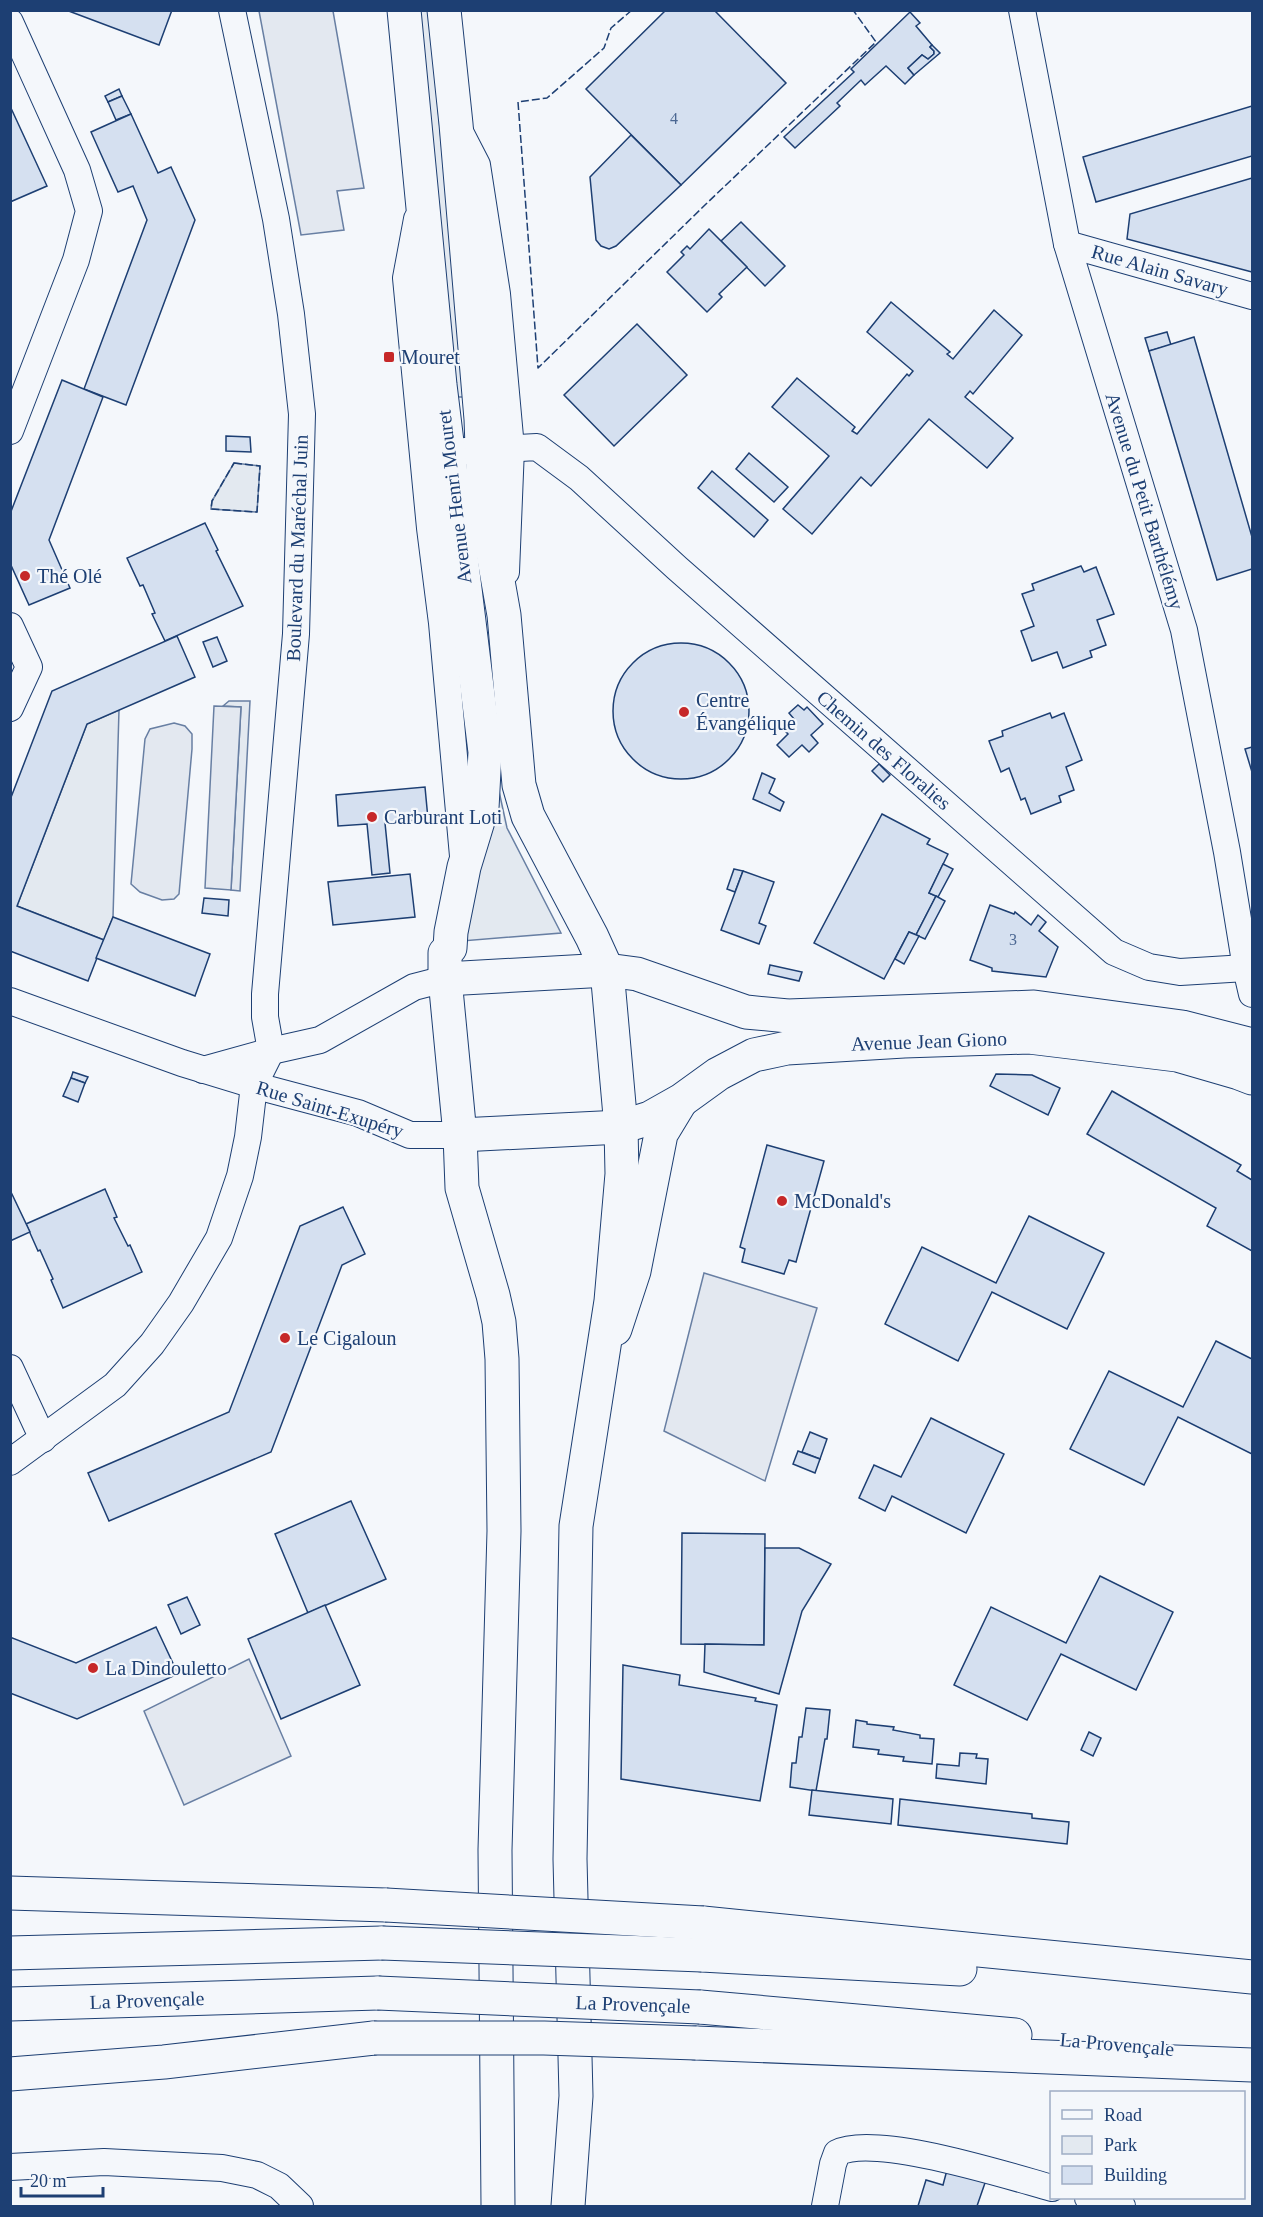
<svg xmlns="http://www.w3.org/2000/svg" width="1263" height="2217" font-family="Georgia,serif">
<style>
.green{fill:#e3e9f0;stroke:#687fa3;stroke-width:1.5}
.parking{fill:#e3e8f0;stroke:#687fa3;stroke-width:1.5}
.building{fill:#d5e0f0;stroke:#1d3f73;stroke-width:1.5}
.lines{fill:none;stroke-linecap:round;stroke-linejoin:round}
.minor-casing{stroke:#1d3f73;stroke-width:28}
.secondary-casing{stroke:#1d3f73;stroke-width:35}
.trunk-casing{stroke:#1d3f73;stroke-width:35}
.motorway-casing{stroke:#1d3f73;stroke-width:35}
.minor{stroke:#f4f7fb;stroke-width:26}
.secondary{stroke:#f4f7fb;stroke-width:33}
.trunk{stroke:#f4f7fb;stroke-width:33}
.motorway{stroke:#f4f7fb;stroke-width:33}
.motorway-bridge-casing{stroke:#1d3f73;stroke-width:35;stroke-linecap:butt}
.motorway-bridge{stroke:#f4f7fb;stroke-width:33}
.fence{stroke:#1d3f73;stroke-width:1.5;stroke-dasharray:8 3;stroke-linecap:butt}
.poi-dot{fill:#c62828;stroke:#f4f7fb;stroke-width:2}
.labels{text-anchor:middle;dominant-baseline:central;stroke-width:4.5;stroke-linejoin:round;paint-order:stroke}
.number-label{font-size:16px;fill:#4b6792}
.street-label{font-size:20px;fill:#1d3f73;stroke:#f4f7fb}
.poi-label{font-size:20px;fill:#1d3f73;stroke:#f4f7fb;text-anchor:start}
</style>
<rect width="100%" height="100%" fill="#f4f7fb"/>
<g class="green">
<polygon points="419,11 429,11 465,397 455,397"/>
<polygon points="234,463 260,466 257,512 211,509 212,501"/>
<polygon points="229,701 250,701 240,891 231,890 241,707 223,706"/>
<polygon points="119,710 113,917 104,940 17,906 87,724"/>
<polygon points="497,782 507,828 561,933 462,941"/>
</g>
<g class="parking">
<polygon points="259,11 333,11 364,188 337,191 344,230 301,235"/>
<polygon points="214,706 241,707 231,890 205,888"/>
<polygon points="174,723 185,726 192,734 192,749 179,894 174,899 162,900 140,892 131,884 145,739 150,729"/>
<polygon points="704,1273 817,1308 765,1481 664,1431"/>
<polygon points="249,1659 291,1756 184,1805 144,1711"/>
</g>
<g class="building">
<polygon points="66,10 172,10 159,45"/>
<polygon points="666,10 714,10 786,83 681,185 586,89"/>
<polygon points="910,12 920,23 916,26 932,45 930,47 934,51 934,54 928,59 922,55 908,68 914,75 905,84 886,66 865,85 861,80 837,103 840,106 795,148 784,137 854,72 851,69"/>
<polygon points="932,45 940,53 914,75 908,68 922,55 928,59 934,54 934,51 930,47"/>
<polygon points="119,89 122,96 108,102 105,96"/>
<polygon points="122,96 131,114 116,120 108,102"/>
<polygon points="10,106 47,186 10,202"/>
<polygon points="1252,106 1252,156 1096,202 1083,157"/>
<polygon points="131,114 158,173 171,167 195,220 126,405 84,389 147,220 133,186 118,192 91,132"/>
<polygon points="631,135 681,185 616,246 609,249 601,246 596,240 590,177"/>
<polygon points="1252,178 1252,272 1127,239 1130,214"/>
<polygon points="741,222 785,266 765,286 721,241"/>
<polygon points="709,229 747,267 719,294 722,297 707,312 667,272 684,255 681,252 687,246 690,249"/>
<polygon points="891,302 950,352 947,354 953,359 994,310 1022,335 973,394 970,391 965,397 1013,438 987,468 929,419 871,486 861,477 812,534 783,509 829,456 772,407 797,378 855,427 852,431 857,434 907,374 909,376 913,371 867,332"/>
<polygon points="637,324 687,375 614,446 564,395"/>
<polygon points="1167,332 1171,345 1149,351 1145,338"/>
<polygon points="1194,337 1252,537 1252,569 1217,580 1149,351"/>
<polygon points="62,380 103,397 49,540 70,588 29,605 10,563 10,514"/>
<polygon points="226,436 250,437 251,452 226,451"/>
<polygon points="749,453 788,487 774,502 736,469"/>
<polygon points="712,471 768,520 754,537 698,488"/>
<polygon points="205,523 218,550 216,551 243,606 165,641 152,614 155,613 143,585 140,586 127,558"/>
<polygon points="1081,566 1084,572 1096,567 1114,614 1097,620 1106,645 1090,651 1092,657 1063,668 1057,652 1032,661 1021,631 1034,626 1022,594 1034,590 1032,584"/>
<polygon points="177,636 195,677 87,724 17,906 104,940 88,981 10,951 10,800 52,691"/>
<polygon points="217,637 227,661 213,667 203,642"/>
<circle cx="681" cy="711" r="68"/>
<polygon points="798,705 804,710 807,707 823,724 811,735 818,743 809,752 802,745 789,757 777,745 788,734 784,730 794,719 789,713"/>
<polygon points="1050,713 1052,718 1064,713 1082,760 1066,767 1074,790 1059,796 1061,802 1031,814 1025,798 1021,800 1009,768 1001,772 989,741 1003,736 1002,731"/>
<polygon points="1252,747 1252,772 1245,749"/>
<polygon points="879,764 890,775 883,782 872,771"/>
<polygon points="762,773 775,779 769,793 784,802 780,811 753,799"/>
<polygon points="425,787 428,819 385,823 390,873 372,875 367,824 338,826 336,795"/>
<polygon points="882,814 930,839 927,844 948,854 929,893 936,896 916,935 909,932 884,979 814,943"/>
<polygon points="943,864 953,869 938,897 929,893"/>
<polygon points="734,869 743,871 735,892 727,889"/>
<polygon points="743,871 774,882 759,923 766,926 759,944 721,930"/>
<polygon points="410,874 415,917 333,925 328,882"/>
<polygon points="936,896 945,901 925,939 916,935"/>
<polygon points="204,898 229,900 228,916 202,913"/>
<polygon points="990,905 1014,914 1015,912 1031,925 1038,915 1046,922 1039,931 1058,947 1046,977 992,971 992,968 970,960"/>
<polygon points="113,917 210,954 195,996 96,958"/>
<polygon points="909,932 919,936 904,964 895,959"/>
<polygon points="770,965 802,972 799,981 768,974"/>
<polygon points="73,1072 88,1077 85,1083 71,1078"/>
<polygon points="996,1074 1032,1075 1060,1088 1048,1115 990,1086"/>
<polygon points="71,1078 85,1083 78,1102 63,1096"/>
<polygon points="1112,1091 1241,1165 1237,1171 1252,1180 1252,1251 1207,1226 1216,1208 1087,1134"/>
<polygon points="767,1145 824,1161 796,1262 789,1260 784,1274 742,1262 745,1249 740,1247"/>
<polygon points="105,1189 117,1217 114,1218 128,1246 130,1245 142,1272 63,1308 51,1280 53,1279 40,1250 38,1251 26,1224"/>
<polygon points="10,1190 30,1232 10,1241"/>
<polygon points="343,1207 365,1254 342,1265 271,1452 109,1521 88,1473 229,1412 300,1226"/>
<polygon points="1029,1216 1104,1253 1067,1329 992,1292 958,1361 885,1324 922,1247 996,1283"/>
<polygon points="1216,1341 1252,1359 1252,1454 1178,1417 1144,1485 1070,1449 1109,1371 1183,1407"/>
<polygon points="931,1418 1004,1454 966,1533 892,1496 885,1511 859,1498 874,1465 901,1477"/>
<polygon points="810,1432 827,1439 820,1459 802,1452"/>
<polygon points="798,1451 820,1459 815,1473 793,1464"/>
<polygon points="351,1501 386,1579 308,1613 275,1534"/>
<polygon points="682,1533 765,1534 764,1645 681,1644"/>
<polygon points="765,1548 799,1548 831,1564 802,1611 779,1694 704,1672 705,1644 764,1645"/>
<polygon points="1100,1576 1173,1612 1136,1690 1061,1654 1027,1720 954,1685 991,1607 1066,1643"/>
<polygon points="187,1597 200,1625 181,1634 168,1605"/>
<polygon points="325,1605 360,1685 281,1719 248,1639"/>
<polygon points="156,1627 178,1674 77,1719 10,1693 10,1637 76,1663"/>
<polygon points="623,1665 680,1675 679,1685 756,1698 755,1701 777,1705 760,1801 621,1779"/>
<polygon points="806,1708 830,1710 827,1739 825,1739 816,1791 790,1787 792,1763 796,1763 799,1737 802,1737"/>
<polygon points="856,1720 867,1722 867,1724 894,1727 893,1730 920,1735 920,1738 934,1739 932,1764 903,1761 904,1757 878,1754 879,1750 853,1747"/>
<polygon points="1089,1732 1101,1738 1093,1756 1081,1750"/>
<polygon points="960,1753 977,1754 976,1758 988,1759 986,1784 936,1778 937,1764 959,1766"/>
<polygon points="812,1790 893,1799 891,1824 809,1815"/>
<polygon points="900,1799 1032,1814 1032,1818 1069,1822 1067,1844 898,1825"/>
<polygon points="947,2170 986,2180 977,2206 918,2206 926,2180 943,2185"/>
</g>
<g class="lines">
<defs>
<g id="minor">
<polyline points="1022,10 1067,244 1184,630 1227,852 1246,968 1252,994"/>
<polyline points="10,22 77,170 89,211 76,260 10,431"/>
<polyline points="460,132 477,165 497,294 511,448 506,572"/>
<polyline points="417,219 406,278 430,528 442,623 463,856"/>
<polyline points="1067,244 1252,296"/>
<polyline points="465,451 537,447 579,478 677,568 1114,952 1149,967 1180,972 1246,968"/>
<polyline points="10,626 29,667 10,708"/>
<polyline points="10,1001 182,1063 264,1088 358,1113 410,1135 460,1135"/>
<polyline points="203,1070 271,1051 320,1040 414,987 445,979"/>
<polyline points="10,1368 43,1439"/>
<polyline points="10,1462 115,1385 152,1344 181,1303 219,1238 240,1176 248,1137 254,1085 271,1051 265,1017 265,994 296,634 302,414 291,314 276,219 232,10"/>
<polyline points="10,2167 104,2162 222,2168 257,2175 279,2186 300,2206"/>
<polyline points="1088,2198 1122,2206"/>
<path d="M825,2206L833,2164L837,2153C874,2133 1008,2176 1052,2188"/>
</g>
<g id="secondary">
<polyline points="404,10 440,385 485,752 482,808 464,867 451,932 450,948 445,953 445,979 460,1135 621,1127 650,1118 682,1100 718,1074 754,1055 787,1048 904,1041 1029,1037 1177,1055 1239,1073 1252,1078"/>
<polyline points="444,10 456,124 481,419 484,502 504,615 519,785 528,816 592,937 607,970 621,1127"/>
<polyline points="445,979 607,970 637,974 746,1012 788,1016 1034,1007 1182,1027 1252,1045"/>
<polyline points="615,1329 634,1271 661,1134 681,1101"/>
</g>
<g id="trunk">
<polyline points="460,1135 462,1188 493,1295 499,1322 502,1359 504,1531 495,1850 498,2206"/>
<polyline points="568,2206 576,2096 570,1859 576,1526 611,1301 622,1174 621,1127"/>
</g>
<g id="motorway">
<polyline points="10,1893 386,1905"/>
<polyline points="703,1923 1252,1977"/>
<polyline points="10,1953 382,1943"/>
<polyline points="702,1955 960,1969"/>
<polyline points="10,2004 378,1993"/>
<polyline points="700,2007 1015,2035"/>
<polyline points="696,2043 1252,2065"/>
<polyline points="10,2074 164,2062 374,2038"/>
</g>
</defs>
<use href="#minor" class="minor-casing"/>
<use href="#secondary" class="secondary-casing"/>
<use href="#trunk" class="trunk-casing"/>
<use href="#motorway" class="motorway-casing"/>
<use href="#minor" class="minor"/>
<use href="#secondary" class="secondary"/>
<use href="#trunk" class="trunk"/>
<use href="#motorway" class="motorway"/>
<defs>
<g id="motorway-bridge">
<polyline points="386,1905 703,1923"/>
<polyline points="382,1943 702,1955"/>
<polyline points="378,1993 700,2007"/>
<polyline points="374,2038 544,2038 696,2043"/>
</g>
</defs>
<use href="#motorway-bridge" class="motorway-bridge-casing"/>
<use href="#motorway-bridge" class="motorway-bridge"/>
<g class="fence">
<polyline points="632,10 611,28 604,48 547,98 518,102 538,368 706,204 876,42 853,10"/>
<polygon points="234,463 260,466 257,512 211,509 212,501"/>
</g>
</g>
<g class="poi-dot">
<rect x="383" y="351" width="12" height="12" rx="3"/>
<circle cx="25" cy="576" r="6"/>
<circle cx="684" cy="712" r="6"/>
<circle cx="372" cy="817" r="6"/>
<circle cx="782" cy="1201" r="6"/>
<circle cx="285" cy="1338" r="6"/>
<circle cx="93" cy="1668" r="6"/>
</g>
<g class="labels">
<g class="number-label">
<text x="674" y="118">4</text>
<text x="1013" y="939">3</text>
</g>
<g class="street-label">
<text transform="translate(1160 270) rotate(16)">Rue Alain Savary</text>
<text transform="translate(454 497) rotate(-97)">Avenue Henri Mouret</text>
<text transform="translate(1145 501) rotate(73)">Avenue du Petit Barthélémy</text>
<text transform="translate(297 548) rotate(-88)">Boulevard du Maréchal Juin</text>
<text transform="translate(884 750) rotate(41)">Chemin des Floralies</text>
<text transform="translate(929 1041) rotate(-2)">Avenue Jean Giono</text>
<text transform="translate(330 1109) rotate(17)">Rue Saint-Exupéry</text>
<text transform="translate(147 2000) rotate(-2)">La Provençale</text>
<text transform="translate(633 2004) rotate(2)">La Provençale</text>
<text transform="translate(1117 2044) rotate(5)">La Provençale</text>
</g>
<g class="poi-label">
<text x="401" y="357">Mouret</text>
<text x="37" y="576">Thé Olé</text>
<text x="696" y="700">Centre<tspan x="696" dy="23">Évangélique</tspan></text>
<text x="384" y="817">Carburant Loti</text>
<text x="794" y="1201">McDonald's</text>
<text x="297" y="1338">Le Cigaloun</text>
<text x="105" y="1668">La Dindouletto</text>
</g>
</g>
<rect width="1263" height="2217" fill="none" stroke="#1d3f73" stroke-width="24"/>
<rect x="1050" y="2091" width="195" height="108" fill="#f4f7fb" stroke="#9eadc5" stroke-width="1.5"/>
<rect x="1062" y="2110" width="30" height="9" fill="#f4f7fb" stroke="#9eadc5" stroke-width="1.5"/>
<text x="1104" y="2121" font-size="18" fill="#1d3f73">Road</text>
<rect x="1062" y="2136" width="30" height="18" fill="#e3e9f0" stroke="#9eadc5" stroke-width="1.5"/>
<text x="1104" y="2151" font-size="18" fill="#1d3f73">Park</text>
<rect x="1062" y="2166" width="30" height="18" fill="#d5e0f0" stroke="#9eadc5" stroke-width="1.5"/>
<text x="1104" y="2181" font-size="18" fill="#1d3f73">Building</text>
<path d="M21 2187v9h82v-9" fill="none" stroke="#1d3f73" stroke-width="3"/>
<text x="30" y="2187" font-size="18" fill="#1d3f73" stroke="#f4f7fb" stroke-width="4.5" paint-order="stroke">20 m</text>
</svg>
